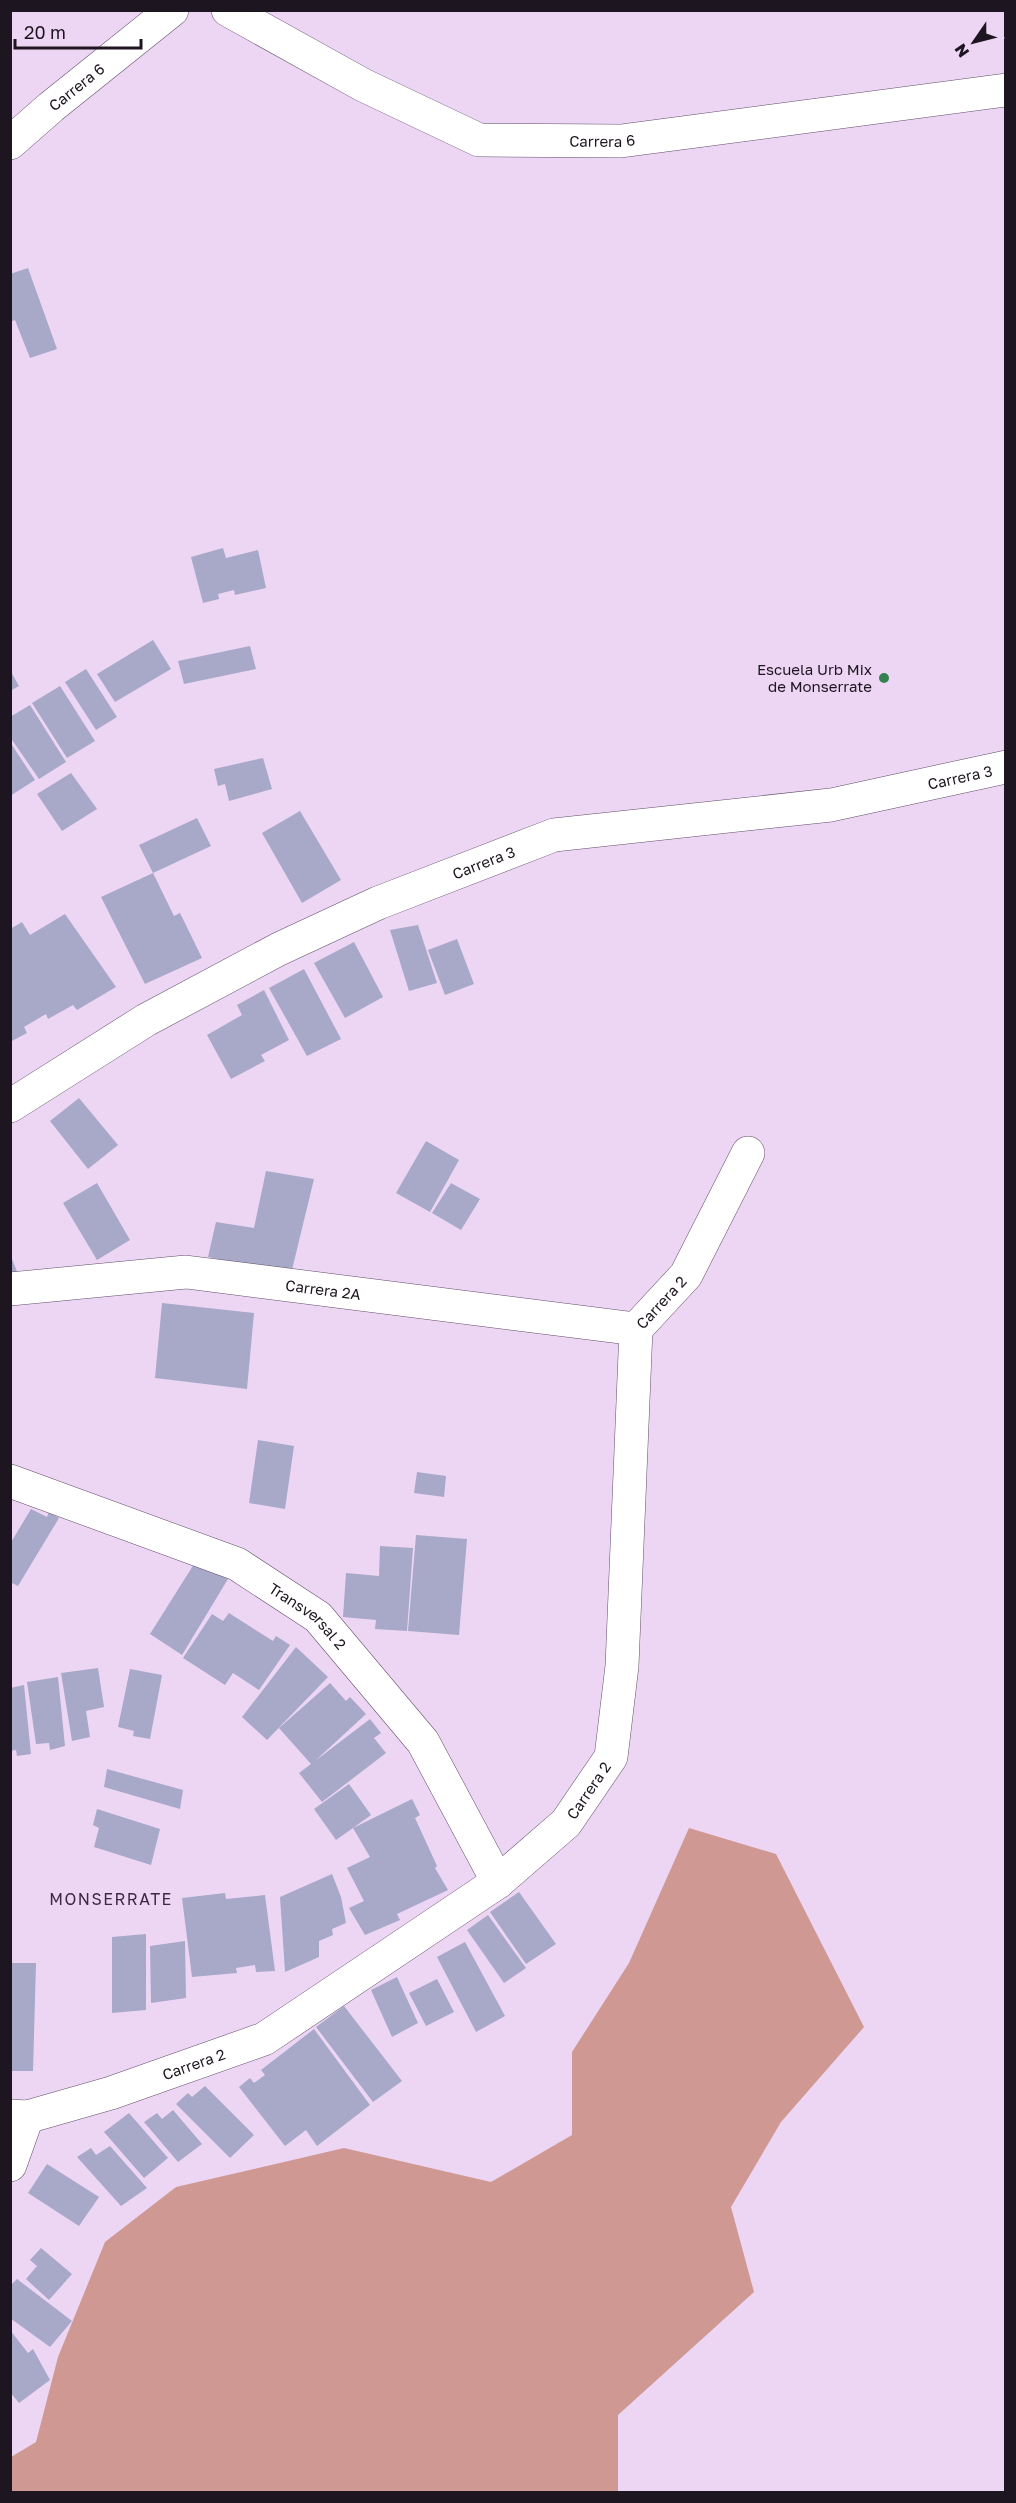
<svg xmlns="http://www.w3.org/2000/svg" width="1016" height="2503" font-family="'Golos Text',sans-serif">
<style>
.forest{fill:#cf9893}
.building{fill:#a8a8c9}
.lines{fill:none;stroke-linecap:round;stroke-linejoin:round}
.minor-casing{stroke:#624e68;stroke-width:34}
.minor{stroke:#fff;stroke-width:33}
.poi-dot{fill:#34814f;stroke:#edd6f4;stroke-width:2}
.labels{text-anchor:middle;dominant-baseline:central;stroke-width:4.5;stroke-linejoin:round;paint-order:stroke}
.street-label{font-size:15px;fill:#1d151f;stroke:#edd6f4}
.poi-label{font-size:15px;fill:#1d151f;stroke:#edd6f4;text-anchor:end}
.neighbourhood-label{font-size:16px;letter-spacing:1.5px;fill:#3c2a42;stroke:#edd6f4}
</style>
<rect width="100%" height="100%" fill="#edd6f4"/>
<polygon class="forest" points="689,1828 776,1854 864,2027 781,2122 731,2207 754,2292 618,2415 618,2492 11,2492 11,2457 36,2442 58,2357 105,2242 176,2187 344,2148 491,2182 572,2135 572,2052 629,1963"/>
<g class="building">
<polygon points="28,268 57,349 30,358 15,320 10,322 10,274"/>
<polygon points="223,548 226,558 258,550 266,588 235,595 234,590 218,594 219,599 203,603 191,557"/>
<polygon points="153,640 171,669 115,702 97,674"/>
<polygon points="250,646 256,669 184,684 178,661"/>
<polygon points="86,669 117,717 96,730 65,682"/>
<polygon points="10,670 19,686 10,691"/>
<polygon points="60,686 95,741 67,758 32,703"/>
<polygon points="30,705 66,762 39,779 10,737 10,717"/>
<polygon points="10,742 35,780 10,796"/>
<polygon points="263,758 272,789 229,801 225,784 218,786 214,769"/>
<polygon points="71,773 97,809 62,831 37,794"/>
<polygon points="300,811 341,880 302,903 262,833"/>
<polygon points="197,818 211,846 153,873 139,845"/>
<polygon points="153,873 174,916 180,913 202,958 145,984 101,897"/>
<polygon points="65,914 116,987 77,1010 73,1005 48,1019 46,1014 24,1027 27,1033 10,1042 10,929 22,922 30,935"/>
<polygon points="418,925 437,983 409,991 390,930"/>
<polygon points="457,939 474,984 445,995 428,950"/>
<polygon points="354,942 383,997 345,1018 314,963"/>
<polygon points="304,969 341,1039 307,1056 269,988"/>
<polygon points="264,990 289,1040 261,1055 265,1061 231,1079 207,1035 242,1015 237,1005"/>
<polygon points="79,1098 118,1145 88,1169 50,1121"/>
<polygon points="426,1141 459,1160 430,1212 396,1193"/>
<polygon points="266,1171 314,1179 291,1274 208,1257 216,1222 254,1228"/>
<polygon points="97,1183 130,1240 97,1260 63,1203"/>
<polygon points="451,1183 480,1199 461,1230 432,1213"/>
<polygon points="10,1254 18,1274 10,1276"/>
<polygon points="162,1303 254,1313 247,1389 155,1378"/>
<polygon points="258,1440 294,1446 285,1509 249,1503"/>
<polygon points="417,1472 446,1476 444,1497 414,1493"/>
<polygon points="31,1509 47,1517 49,1512 59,1518 18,1586 10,1582 10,1544"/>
<polygon points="416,1535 467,1539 459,1635 408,1631"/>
<polygon points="380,1546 413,1548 407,1631 375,1629 376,1620 343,1617 346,1573 379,1576"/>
<polygon points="201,1553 218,1574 228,1579 182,1655 150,1634"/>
<polygon points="229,1613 273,1641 276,1636 290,1645 259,1690 233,1673 225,1685 183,1658 212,1614 223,1621"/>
<polygon points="296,1647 328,1677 267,1740 242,1717"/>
<polygon points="98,1668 104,1707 86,1711 90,1737 72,1741 61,1673"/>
<polygon points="130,1669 162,1675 150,1739 133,1736 134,1731 118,1727"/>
<polygon points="58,1677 65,1746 50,1750 49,1743 36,1744 27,1682"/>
<polygon points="330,1683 346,1701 350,1697 366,1714 315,1761 370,1719 381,1733 374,1738 386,1753 322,1802 299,1773 311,1764 279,1728"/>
<polygon points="24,1685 31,1754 17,1756 16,1750 10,1751 10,1688"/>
<polygon points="107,1769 183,1790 180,1809 104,1787"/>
<polygon points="349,1784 371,1815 353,1828 412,1799 420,1815 415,1818 437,1866 435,1868 448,1890 397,1914 400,1920 365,1935 349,1908 364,1901 347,1868 370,1857 353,1828 336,1840 314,1809"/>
<polygon points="97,1809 160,1829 151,1865 94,1847 99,1828 93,1825"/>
<polygon points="332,1874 341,1897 346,1923 332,1929 333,1935 319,1941 319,1957 285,1972 280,1897"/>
<polygon points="519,1892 556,1944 526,1964 490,1912"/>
<polygon points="225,1893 226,1899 265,1895 275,1971 256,1972 255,1965 236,1968 237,1973 192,1977 182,1898"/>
<polygon points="488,1915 526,1968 504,1983 467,1930"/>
<polygon points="146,1934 146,2010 112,2013 112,1937"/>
<polygon points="185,1941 186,1998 151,2003 150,1946"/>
<polygon points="465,1942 505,2016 476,2032 437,1957"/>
<polygon points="10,1963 36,1963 33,2071 10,2071"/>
<polygon points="397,1977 418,2023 392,2037 371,1990"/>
<polygon points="437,1979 454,2012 426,2026 409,1993"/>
<polygon points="344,2006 402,2081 373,2102 316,2027"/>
<polygon points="314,2029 370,2105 317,2146 306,2130 285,2146 239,2087 250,2078 254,2083 265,2075 261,2070"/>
<polygon points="205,2086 254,2135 230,2158 176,2104 188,2093 192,2097"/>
<polygon points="173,2110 202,2144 178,2162 144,2122 157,2113 162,2119"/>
<polygon points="129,2113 168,2158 144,2178 104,2132"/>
<polygon points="110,2146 147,2188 121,2206 77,2157 91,2148 96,2155"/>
<polygon points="47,2164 99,2197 79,2226 28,2193"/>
<polygon points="41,2248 72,2274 49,2300 26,2279 37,2266 30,2260"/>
<polygon points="17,2279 72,2321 50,2347 10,2318 10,2286"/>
<polygon points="10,2330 28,2353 33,2349 50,2380 19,2403 10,2392"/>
</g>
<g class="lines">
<defs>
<g id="minor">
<path id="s1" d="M228,10L363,85L479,140L621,141L1006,90"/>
<path id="s2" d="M10,143L51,107L172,10"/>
<path id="s3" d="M10,1106L146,1020L279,949L378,903L554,835L831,805L1006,767"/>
<path id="s4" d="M10,1289L186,1272L636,1329"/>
<path id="s5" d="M10,1481L237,1564L318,1617L423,1742L498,1882"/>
<path id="s6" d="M10,2116L27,2117L111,2093L264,2039L498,1882L566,1823L611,1757L622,1666L636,1329L686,1275L748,1153"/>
<polyline points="10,2165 27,2117"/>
</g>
</defs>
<use href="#minor" class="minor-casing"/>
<use href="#minor" class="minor"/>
</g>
<circle class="poi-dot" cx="884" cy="678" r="6"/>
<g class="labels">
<g class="street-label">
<text stroke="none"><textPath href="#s2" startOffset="87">Carrera 6</textPath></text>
<text stroke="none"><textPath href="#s1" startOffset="406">Carrera 6</textPath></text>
<text stroke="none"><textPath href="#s3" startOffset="1020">Carrera 3</textPath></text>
<text stroke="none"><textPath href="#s3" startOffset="534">Carrera 3</textPath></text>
<text stroke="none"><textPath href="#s4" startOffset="315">Carrera 2A</textPath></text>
<text stroke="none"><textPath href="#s6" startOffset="1184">Carrera 2</textPath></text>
<text stroke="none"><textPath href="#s5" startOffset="330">Transversal 2</textPath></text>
<text stroke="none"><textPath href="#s6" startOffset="678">Carrera 2</textPath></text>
<text stroke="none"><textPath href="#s6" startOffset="192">Carrera 2</textPath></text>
</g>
<g class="poi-label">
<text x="872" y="669">Escuela Urb Mix<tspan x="872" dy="17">de Monserrate</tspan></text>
</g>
<g class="neighbourhood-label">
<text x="111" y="1899">MONSERRATE</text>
</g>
</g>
<rect width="1016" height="2503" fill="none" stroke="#1d151f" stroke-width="24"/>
<g transform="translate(974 42) rotate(235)" stroke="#edd6f4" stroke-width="4.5" paint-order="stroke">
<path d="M0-4.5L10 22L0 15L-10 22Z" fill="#1d151f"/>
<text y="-9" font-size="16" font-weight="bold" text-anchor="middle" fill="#1d151f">N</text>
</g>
<path d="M15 39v9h126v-9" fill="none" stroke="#1d151f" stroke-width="3"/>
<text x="24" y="39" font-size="18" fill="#1d151f" stroke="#edd6f4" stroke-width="4.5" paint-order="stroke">20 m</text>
</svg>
